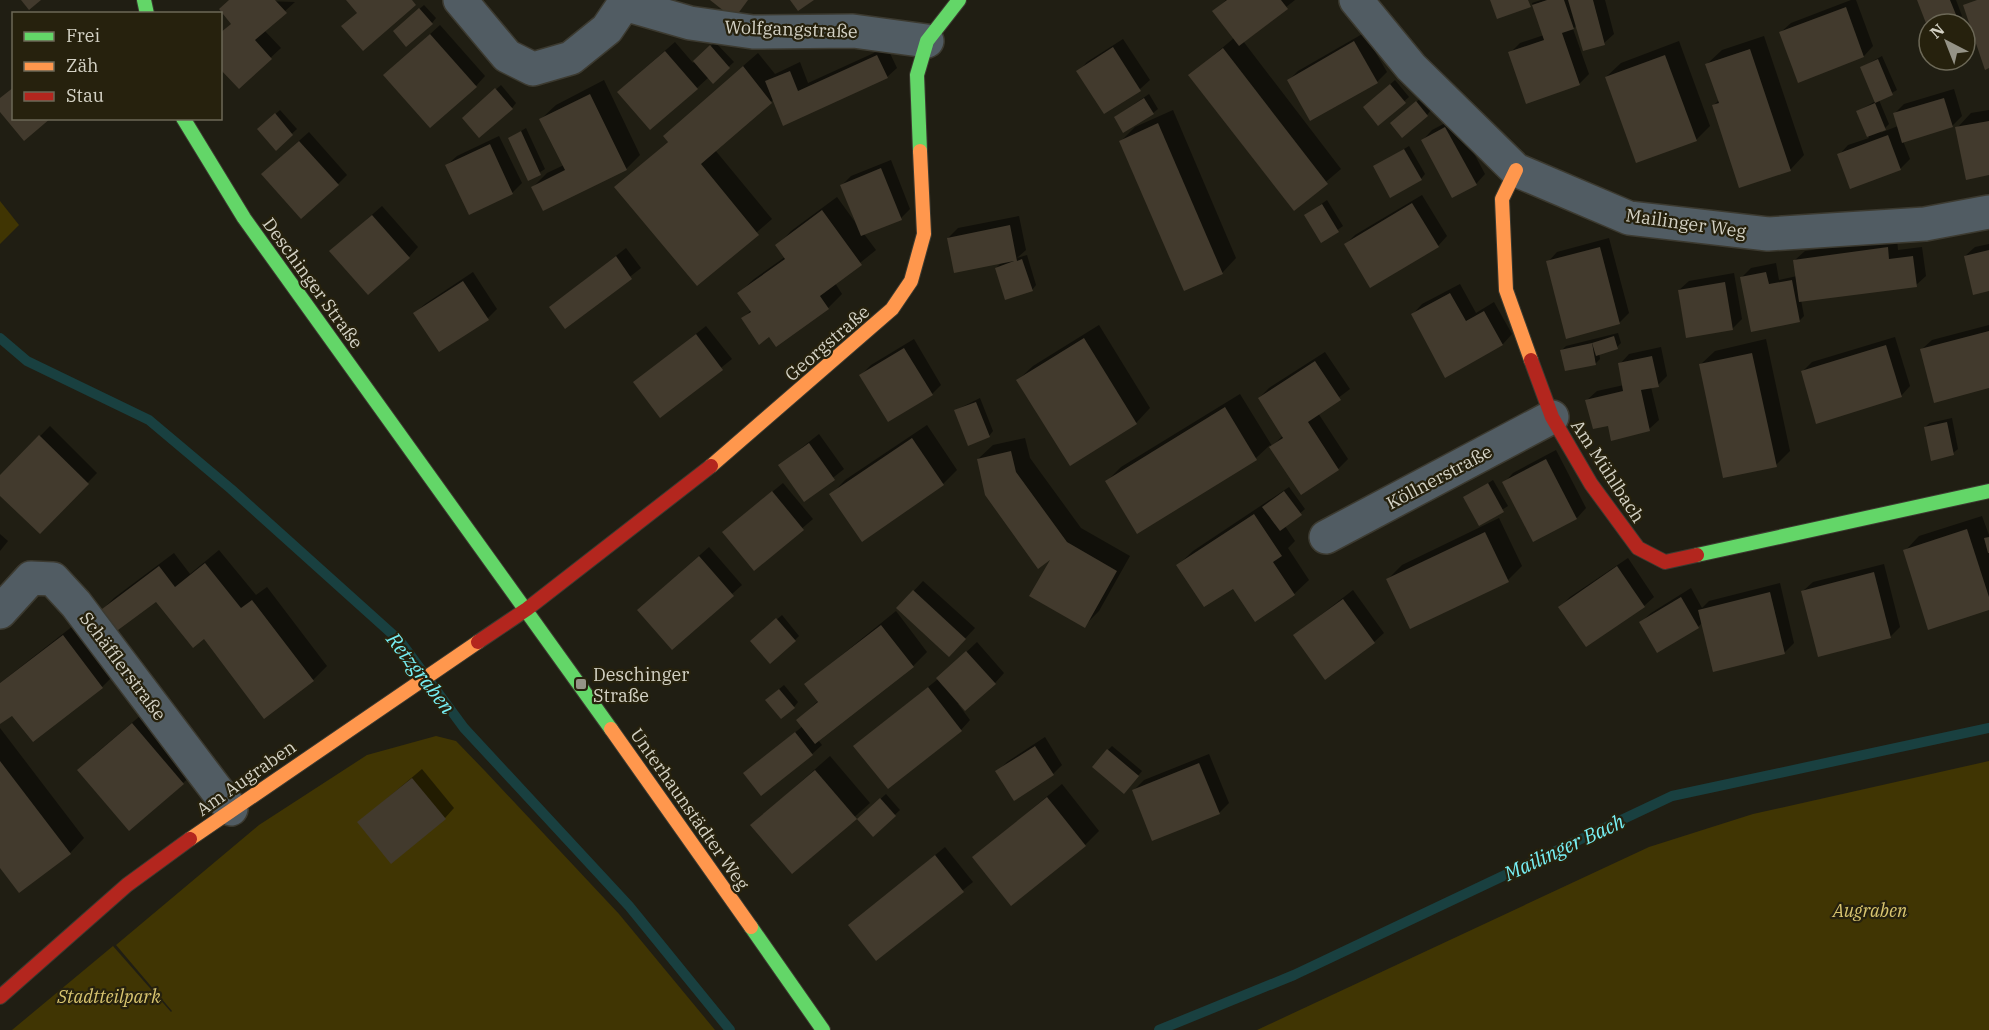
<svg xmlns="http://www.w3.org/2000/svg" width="1989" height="1030" font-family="'IBM Plex Serif',serif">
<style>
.green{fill:#403503}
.shadow{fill:#0007}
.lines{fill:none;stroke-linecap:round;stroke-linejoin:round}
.stream{stroke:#194040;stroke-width:10}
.building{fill:#423a2d}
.street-casing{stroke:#3c3a30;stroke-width:36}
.fast-casing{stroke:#3c3a30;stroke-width:16}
.slow-casing{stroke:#3c3a30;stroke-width:16}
.jam-casing{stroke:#3c3a30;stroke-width:16}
.street{stroke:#515c63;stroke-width:33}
.fast{stroke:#63d668;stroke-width:14}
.slow{stroke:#ff974d;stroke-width:14}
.jam{stroke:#b3261e;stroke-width:14}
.poi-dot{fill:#959387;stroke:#26210d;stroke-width:2}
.labels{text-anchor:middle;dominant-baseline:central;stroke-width:4.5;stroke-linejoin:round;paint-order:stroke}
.street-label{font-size:18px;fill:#d4d2c5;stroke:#26210d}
.poi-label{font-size:18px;fill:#d4d2c5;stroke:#26210d;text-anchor:start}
.park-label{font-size:18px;font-style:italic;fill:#d9c570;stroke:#26210d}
.water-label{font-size:20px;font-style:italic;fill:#77f0f5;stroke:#26210d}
</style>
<rect width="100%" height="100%" fill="#201e13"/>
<g class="green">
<polygon points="0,201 19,225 0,244"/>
<polygon points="436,736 456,741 485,771 619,914 715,1030 12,1030 113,946 171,1012 172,1011 116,945 259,825 367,755"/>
<polygon points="1989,761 1989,1030 1257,1030 1649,847 1753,814"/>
</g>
<g class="shadow">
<polygon points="231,0 295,2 264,30 281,48 239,87"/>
<polygon points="1226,0 1295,0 1243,41 1341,169 1294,209 1190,75 1234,38 1214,12"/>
<polygon points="1541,0 1605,0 1614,34 1604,43 1577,25 1573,29 1589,74 1579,84 1510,53 1520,43 1544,35 1532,3"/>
<polygon points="1851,0 1856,0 1873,46 1864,56 1799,81 1781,32 1791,23"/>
<polygon points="1919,0 1956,0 1962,16 1950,24 1929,24 1929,27"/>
<polygon points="424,5 436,18 432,23 399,27"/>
<polygon points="440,25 485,76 476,86 395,66"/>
<polygon points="1364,33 1387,72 1377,82 1289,80 1298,71"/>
<polygon points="1764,36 1804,155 1790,170 1714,105 1719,100 1707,64 1722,50"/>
<polygon points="1123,39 1150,80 1140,89 1078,72 1087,62"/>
<polygon points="1679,41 1710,126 1696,140 1606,77 1621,63"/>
<polygon points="675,42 693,63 715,42 734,62 713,81 709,77 697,88 629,82"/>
<polygon points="887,47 897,68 887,77 774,99 715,150 772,219 697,284 616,187 669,141 665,136 679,122 758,53 775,74 800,62 808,83"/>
<polygon points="1882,56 1897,90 1879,100 1889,124 1880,133 1898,126 1894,114 1904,104 1954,89 1962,116 1952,126 1903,141 1910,159 1900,169 1839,155 1848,145 1869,138 1858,111 1876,101 1862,67"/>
<polygon points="604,80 640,155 626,169 533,187 547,173 564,165 541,119 556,105"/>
<polygon points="1395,80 1409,97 1378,124 1369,103"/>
<polygon points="501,85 516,103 512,108 468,114"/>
<polygon points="1149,94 1158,109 1153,113 1115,117"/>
<polygon points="1421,98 1431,110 1427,115 1396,119"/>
<polygon points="280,110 297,129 276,148 259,129"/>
<polygon points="1173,110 1236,258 1222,273 1121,141 1135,127"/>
<polygon points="1989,110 1989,174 1957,128 1971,113"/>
<polygon points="1455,118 1485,174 1476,184 1423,140 1432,130"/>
<polygon points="526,128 545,169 529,179 510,138"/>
<polygon points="309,132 347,175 338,184 273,164"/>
<polygon points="499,136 522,183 512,193 447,165 457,156"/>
<polygon points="1409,146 1425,174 1421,179 1375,167"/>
<polygon points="891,160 910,209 901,218 864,234 876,250 835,283 842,294 828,308 770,335 743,319 751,310 739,293 754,279 785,257 777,246 791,231 837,197 855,222 842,185 851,176"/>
<polygon points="1422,195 1447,236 1438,246 1346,244 1355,235"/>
<polygon points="1327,200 1343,226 1322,241 1306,215"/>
<polygon points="382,206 418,247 409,257 341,242"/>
<polygon points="1019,216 1026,250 1017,258 1027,255 1036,285 1032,290 996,268 1002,262 948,238 958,228"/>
<polygon points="1609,238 1629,313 1619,323 1548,262 1557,252"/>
<polygon points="1897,239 1898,250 1922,247 1926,276 1916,285 1801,300 1804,316 1799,321 1742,277 1751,268 1776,263 1779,280 1797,276 1795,260 1805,251"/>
<polygon points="1989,244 1989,290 1965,256 1975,247"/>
<polygon points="626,248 641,268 566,327 551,307"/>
<polygon points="473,272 497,309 488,318 415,313 425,304"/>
<polygon points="1734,273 1742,319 1732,329 1679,290 1689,281"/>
<polygon points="1460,284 1476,313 1494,302 1512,334 1503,344 1446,376 1413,314 1422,304"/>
<polygon points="1099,325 1150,408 1136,423 1018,380 1033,366"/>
<polygon points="1989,325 1989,387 1922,349 1932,340"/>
<polygon points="706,326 732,359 661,416 635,382"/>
<polygon points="1618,333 1621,343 1617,347 1599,353 1600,359 1596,363 1566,369 1562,350 1566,346"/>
<polygon points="1895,337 1910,386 1901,396 1802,372 1812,362"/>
<polygon points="914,339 941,385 932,394 861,375 871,365"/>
<polygon points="1766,339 1790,451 1776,465 1700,365 1715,351"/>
<polygon points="1661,347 1667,376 1658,385 1651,387 1659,420 1649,429 1609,425 1587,400 1597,391 1624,385 1620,364 1629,354"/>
<polygon points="1325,352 1350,389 1318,413 1348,459 1338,469 1301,493 1270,445 1256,458 1138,532 1107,481 1121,467 1240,394 1272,446 1284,435 1259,398 1269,388"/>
<polygon points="980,398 993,431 989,436 956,410"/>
<polygon points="1952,418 1958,449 1953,453 1925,427 1930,423"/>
<polygon points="927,425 957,470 943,484 831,495 845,480"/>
<polygon points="50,426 97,473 40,532 0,494 0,477"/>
<polygon points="819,434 844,469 805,500 780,465"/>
<polygon points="1025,438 1030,458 1081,528 1130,556 1099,611 1084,626 1054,555 978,459 993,445"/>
<polygon points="1556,450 1586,508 1577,518 1534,540 1504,483 1513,473"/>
<polygon points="1493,480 1508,506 1480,524 1465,498"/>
<polygon points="783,483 813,519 754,569 734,523"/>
<polygon points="1289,487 1305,509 1285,526 1295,541 1288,548 1309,580 1294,594 1178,565 1193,551"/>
<polygon points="1982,516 1989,535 1989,609 1905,551 1919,536"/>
<polygon points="1499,518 1522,566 1508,580 1388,579 1402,565"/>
<polygon points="0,534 8,541 0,551"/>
<polygon points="709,547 742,585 672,648 649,600"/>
<polygon points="219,550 256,595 267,587 327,666 313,680 157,600 100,612 114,598 174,553 190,574"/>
<polygon points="1628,558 1654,597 1644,606 1560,607 1570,597"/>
<polygon points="1884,564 1900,627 1890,637 1803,591 1813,582"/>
<polygon points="923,581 975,628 958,646 898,608"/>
<polygon points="1780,583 1794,643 1785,652 1715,670 1703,622 1698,627 1641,622 1651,613 1691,588 1702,608 1709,601"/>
<polygon points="1353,590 1384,633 1374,642 1295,635"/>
<polygon points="896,611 927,652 913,666 818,740 822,745 812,754 745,773 803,726 798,720 819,700 806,684"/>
<polygon points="782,615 799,636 795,640 757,637"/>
<polygon points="78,622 116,673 102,687 33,740 12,713 0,723 0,683"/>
<polygon points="977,642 1004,673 995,683 958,704 970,720 961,730 855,746 938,679"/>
<polygon points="784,685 798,702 794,707 771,696"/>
<polygon points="147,710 198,769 183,783 93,756"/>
<polygon points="0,728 84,838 70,853 0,866"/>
<polygon points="1045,737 1062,765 1053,774 997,772 1007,762"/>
<polygon points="1112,746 1142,771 1128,788 1108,750"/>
<polygon points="1209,754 1229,803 1219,813 1134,790 1144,780"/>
<polygon points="830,756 870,803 793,872 752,825"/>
<polygon points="422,769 454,808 445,818 359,822"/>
<polygon points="1062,784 1099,831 1085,845 974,857"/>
<polygon points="886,794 900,810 873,835 859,818"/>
<polygon points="945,847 973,882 877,959 850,925"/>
</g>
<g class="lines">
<g class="stream">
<polyline points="0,338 27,361 149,420 231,489 400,641 464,728 629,906 730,1030"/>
<polyline points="1159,1030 1294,975 1672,796 1989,728"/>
</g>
</g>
<g class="building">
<polygon points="21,0 41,0 29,10"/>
<polygon points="229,0 275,0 287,13 255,40 272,59 239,89 220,69 220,33 231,24 219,9"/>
<polygon points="346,0 412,0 416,5 363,51 341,26 357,13"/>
<polygon points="710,0 748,0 734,19"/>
<polygon points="790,0 814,0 798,11"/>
<polygon points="1227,0 1281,0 1288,9 1239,46 1212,11"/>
<polygon points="1490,0 1528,0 1531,7 1497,19"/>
<polygon points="1547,0 1564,0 1574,29 1562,33 1580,85 1526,104 1508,52 1544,40 1532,5"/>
<polygon points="1568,0 1593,0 1605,45 1583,51"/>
<polygon points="1917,0 1950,0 1959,22 1929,24 1929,31"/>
<polygon points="1977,0 1989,0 1989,68 1985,70 1963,5"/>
<polygon points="1846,7 1864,57 1798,83 1779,32"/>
<polygon points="419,8 433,24 406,47 393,31"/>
<polygon points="430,34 477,87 430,128 383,75"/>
<polygon points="1354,41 1378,83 1310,121 1287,80"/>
<polygon points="710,45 730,68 713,84 693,61"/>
<polygon points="1113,47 1141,91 1104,114 1076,71"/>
<polygon points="1223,48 1328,184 1294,211 1188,75"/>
<polygon points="1750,49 1791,171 1739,188 1712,105 1719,103 1705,64"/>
<polygon points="665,51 698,89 650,130 617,92"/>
<polygon points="877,55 888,78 783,126 765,81 790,71 798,91"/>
<polygon points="1665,55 1697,141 1636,163 1605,77"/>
<polygon points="1878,59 1893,95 1875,103 1860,67"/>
<polygon points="743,66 772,103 701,164 759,235 697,286 614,187 668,142 663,136"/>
<polygon points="1390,84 1406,103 1378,126 1363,107"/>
<polygon points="14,87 14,118 51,118 24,141 0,112 0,98"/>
<polygon points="495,88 513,109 479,138 462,118"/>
<polygon points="590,94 627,170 543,211 531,187 565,170 539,119"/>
<polygon points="1144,98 1154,114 1123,133 1114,117"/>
<polygon points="1944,98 1953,127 1902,143 1893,113"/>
<polygon points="1416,101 1428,116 1402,138 1390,123"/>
<polygon points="1875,103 1886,130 1867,137 1856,111"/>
<polygon points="275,113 293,135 276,151 257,129"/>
<polygon points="1989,121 1989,175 1966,180 1955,127"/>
<polygon points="1158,123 1223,274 1184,291 1119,141"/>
<polygon points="1445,127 1477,185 1452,198 1421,140"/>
<polygon points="521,131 541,175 528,181 508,138"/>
<polygon points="1888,135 1901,170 1850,189 1837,154"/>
<polygon points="299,141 339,185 301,219 261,174"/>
<polygon points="490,144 513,194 469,215 445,165"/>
<polygon points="1404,149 1422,180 1390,198 1373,166"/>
<polygon points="881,168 902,220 861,236 840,185"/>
<polygon points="1412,203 1439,247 1370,288 1344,244"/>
<polygon points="1322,204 1339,232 1321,243 1304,215"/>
<polygon points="822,210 862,265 820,296 829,309 776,347 769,337 759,345 741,318 751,312 737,293 785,259 775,245"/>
<polygon points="372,215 410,258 368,295 329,251"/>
<polygon points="1010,225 1017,261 1022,259 1033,291 1005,300 995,268 1014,261 954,273 947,238"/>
<polygon points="1600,247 1620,324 1566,339 1546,261"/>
<polygon points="1888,247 1889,259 1913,256 1917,287 1799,302 1793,260"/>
<polygon points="1989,250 1989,291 1973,295 1964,256"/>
<polygon points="616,256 632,279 565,329 549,307"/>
<polygon points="1766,272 1769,284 1792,280 1800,322 1751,332 1740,277"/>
<polygon points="463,281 489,320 439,352 413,313"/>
<polygon points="1725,282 1733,330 1686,338 1678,290"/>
<polygon points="1450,293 1466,321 1484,311 1503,345 1445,378 1411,314"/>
<polygon points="1989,331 1989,388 1934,403 1920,349"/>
<polygon points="696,334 723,370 660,418 633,382"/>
<polygon points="1614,336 1618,349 1596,356 1592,343"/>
<polygon points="1084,338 1137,424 1070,466 1016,380"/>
<polygon points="1592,343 1596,365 1565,371 1560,350"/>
<polygon points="1886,345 1902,397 1816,424 1801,371"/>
<polygon points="904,348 933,395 888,422 859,375"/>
<polygon points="1752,353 1777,467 1723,478 1699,364"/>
<polygon points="1652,356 1659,387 1641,390 1650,431 1611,441 1608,426 1593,429 1585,400 1623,391 1618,363"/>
<polygon points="1315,361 1341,400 1308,422 1339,470 1301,495 1269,447 1283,438 1258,398"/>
<polygon points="976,402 990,437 968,446 954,410"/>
<polygon points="1225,407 1257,460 1137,534 1105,481"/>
<polygon points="1947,422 1954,455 1931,461 1924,427"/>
<polygon points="39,435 89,484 40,534 0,496 0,475"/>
<polygon points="912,438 944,485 862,542 829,494"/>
<polygon points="809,443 835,480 804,502 778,465"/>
<polygon points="1011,451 1016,472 1067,542 1117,571 1085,628 1029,596 1050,560 1038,569 985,495 977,459"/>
<polygon points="1546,459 1577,519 1533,542 1502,482"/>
<polygon points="1488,483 1504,512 1479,526 1463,497"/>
<polygon points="772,491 804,530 754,571 722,532"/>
<polygon points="1284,491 1302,515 1280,531 1262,507"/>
<polygon points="1254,514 1282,556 1273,562 1295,595 1255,622 1233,589 1204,607 1176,565"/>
<polygon points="1967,529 1989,597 1989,610 1928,630 1903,550"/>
<polygon points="1485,532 1509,582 1410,629 1386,579"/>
<polygon points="1989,537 1989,553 1988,553 1984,538"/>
<polygon points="699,556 734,596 672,650 637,610"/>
<polygon points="205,563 241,608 252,600 314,681 264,719 204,639 193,648 156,602 114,633 98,612 159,566 175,587"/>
<polygon points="1617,566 1645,607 1586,647 1558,607"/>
<polygon points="1874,572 1891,638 1818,657 1801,591"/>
<polygon points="913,590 966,639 949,657 896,608"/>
<polygon points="1770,592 1785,654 1713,672 1698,610"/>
<polygon points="1681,597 1699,628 1657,653 1639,622"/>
<polygon points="1343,599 1375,643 1325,680 1293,635"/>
<polygon points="776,618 796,641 770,664 750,641"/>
<polygon points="881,625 914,667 815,744 796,720 818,702 804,684"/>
<polygon points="63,635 103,688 33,742 12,716 0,724 0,683"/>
<polygon points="966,651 996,684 965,711 936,678"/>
<polygon points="928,687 962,731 888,789 853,746"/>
<polygon points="779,689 795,708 781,719 765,700"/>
<polygon points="132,723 184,784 129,831 77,770"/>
<polygon points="795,732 813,755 761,796 743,773"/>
<polygon points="1035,746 1054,775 1014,801 995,771"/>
<polygon points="1107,749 1139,776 1124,794 1092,767"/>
<polygon points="0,761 71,854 19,893 0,868"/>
<polygon points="1199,763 1220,814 1152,841 1132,790"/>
<polygon points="815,770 857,819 792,874 750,825"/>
<polygon points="412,778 446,819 391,864 357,822"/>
<polygon points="1047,797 1086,846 1011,906 972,857"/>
<polygon points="880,798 896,816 873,837 857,819"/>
<polygon points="935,855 964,892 876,961 848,925"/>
</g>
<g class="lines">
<defs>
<g id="street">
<polyline points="460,0 507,56 533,69 571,58 607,29 624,4 690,23 753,32 853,31 927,41"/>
<polyline points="1356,0 1411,67 1516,170 1629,218 1768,234 1925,224 1989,212"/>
<polyline points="1326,537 1552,417"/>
<polyline points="0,612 31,578 53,579 76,604 231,809"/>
</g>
<g id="fast">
<polyline points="144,0 147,14"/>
<polyline points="183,118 244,218 611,729"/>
<polyline points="920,151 917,75 927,41 959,0"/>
<polyline points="1697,555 1989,491"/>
<polyline points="751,927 823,1030"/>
</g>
<g id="slow">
<polyline points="1516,170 1502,199 1506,290 1531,360"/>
<polyline points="711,466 892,309 911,281 924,234 920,151"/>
<polyline points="611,729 751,927"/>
<polyline points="190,839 478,642"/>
</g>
<g id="jam">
<polyline points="1531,360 1552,417 1591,484 1638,548 1665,562 1697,555"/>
<polyline points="478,642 527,609 711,466"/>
<polyline points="0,997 127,885 190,839"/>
</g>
</defs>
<use href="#street" class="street-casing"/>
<use href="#fast" class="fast-casing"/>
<use href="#slow" class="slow-casing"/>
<use href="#jam" class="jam-casing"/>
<use href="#street" class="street"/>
<use href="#fast" class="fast"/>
<use href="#slow" class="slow"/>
<use href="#jam" class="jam"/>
</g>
<rect class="poi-dot" x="575" y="678" width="12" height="12" rx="3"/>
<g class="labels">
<g class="street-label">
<text transform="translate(791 29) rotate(2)">Wolfgangstraße</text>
<text transform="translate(1686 223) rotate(8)">Mailinger Weg</text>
<text transform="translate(313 283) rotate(54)">Deschinger Straße</text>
<text transform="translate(827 343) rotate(-41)">Georgstraße</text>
<text transform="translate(1608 471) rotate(57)">Am Mühlbach</text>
<text transform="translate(1439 477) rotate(-28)">Köllnerstraße</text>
<text transform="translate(123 666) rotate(53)">Schäfflerstraße</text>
<text transform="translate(246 778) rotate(-35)">Am Augraben</text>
<text transform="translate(690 809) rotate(55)">Unterhaunstädter Weg</text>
</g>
<g class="poi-label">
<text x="593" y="674">Deschinger<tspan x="593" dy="21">Straße</tspan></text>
</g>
<g class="park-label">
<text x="1870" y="910">Augraben</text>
<text x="109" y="996">Stadtteilpark</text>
</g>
<g class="water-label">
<text transform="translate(421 673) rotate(52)">Retzgraben</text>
<text transform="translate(1564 847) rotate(-25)">Mailinger Bach</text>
</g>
</g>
<rect x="12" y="12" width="210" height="108" fill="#26210d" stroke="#6c6857" stroke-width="1.5"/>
<rect x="24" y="32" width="30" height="9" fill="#63d668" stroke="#6c6857" stroke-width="1.5"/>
<text x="66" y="42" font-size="18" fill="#d4d2c5">Frei</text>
<rect x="24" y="62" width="30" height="9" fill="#ff974d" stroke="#6c6857" stroke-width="1.5"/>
<text x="66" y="72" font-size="18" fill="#d4d2c5">Zäh</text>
<rect x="24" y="92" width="30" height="9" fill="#b3261e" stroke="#6c6857" stroke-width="1.5"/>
<text x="66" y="102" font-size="18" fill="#d4d2c5">Stau</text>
<g transform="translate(1947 42) rotate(318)"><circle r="28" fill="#26210d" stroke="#6c6857" stroke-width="1.5"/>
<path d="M0-4.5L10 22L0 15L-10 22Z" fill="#959387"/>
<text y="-9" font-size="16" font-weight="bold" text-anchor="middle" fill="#d4d2c5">N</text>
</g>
</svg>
